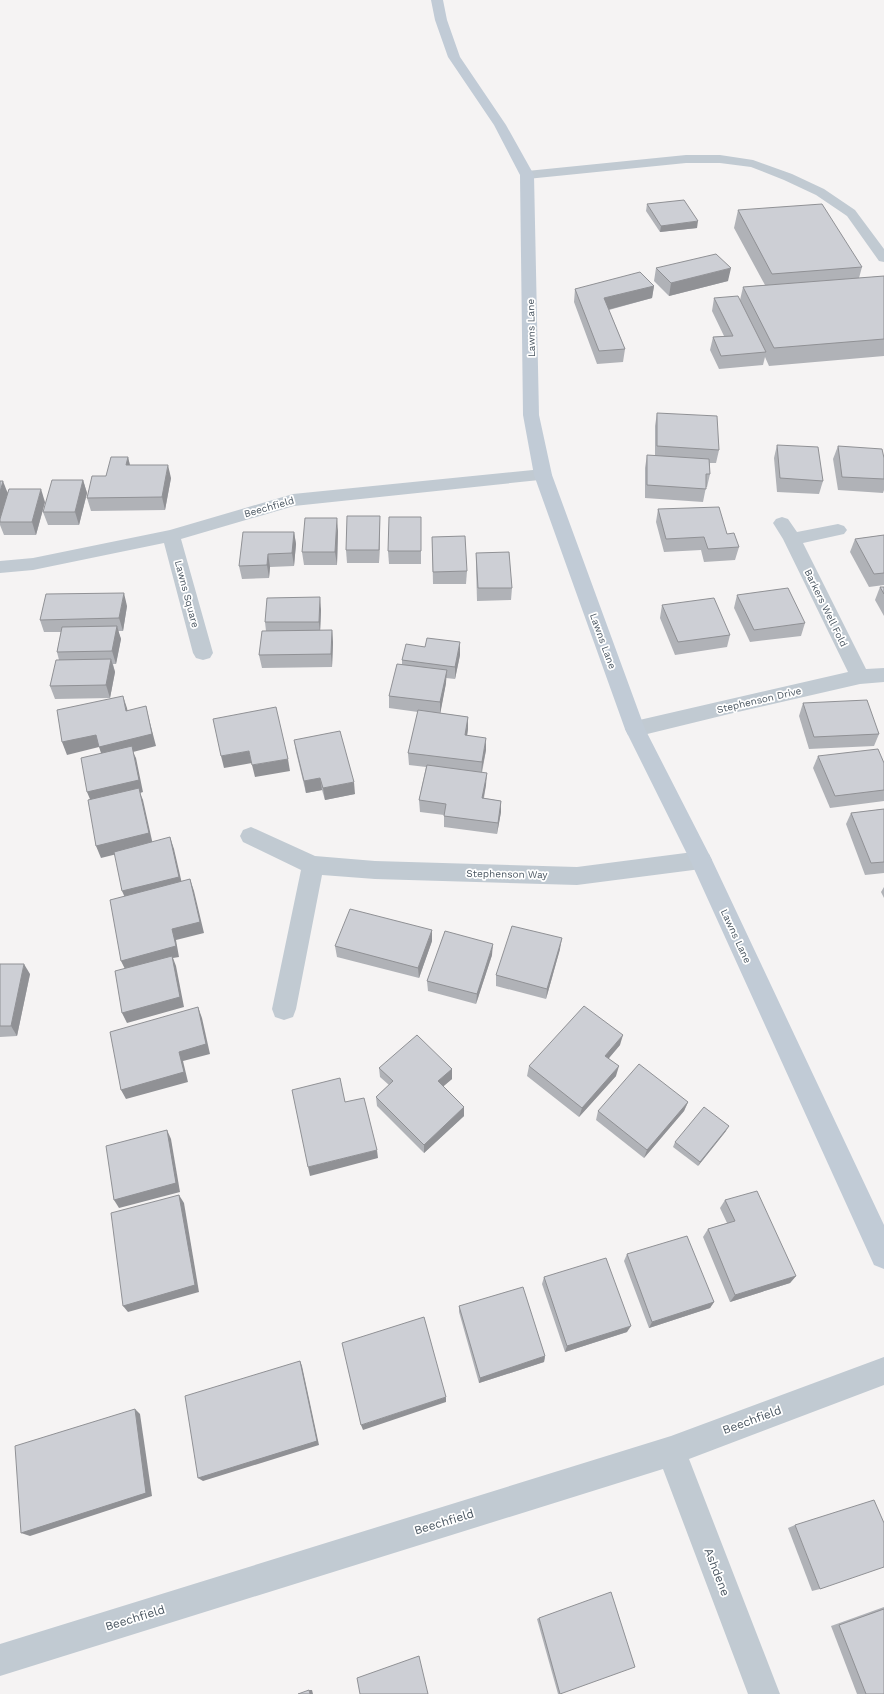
<svg xmlns="http://www.w3.org/2000/svg" width="884" height="1694" font-family="'Work Sans',sans-serif">
<style>
.lines{fill:none;stroke-linecap:round;stroke-linejoin:round}
.lane{fill:#c1cad2;fill-rule:evenodd}
.street{fill:#c1cad2;fill-rule:evenodd}
.secondary{fill:#c1cbd6;fill-rule:evenodd}
.wall{fill:#b0b2b7}
.shaded-wall{fill:#909195}
.building{fill:#cdcfd5;stroke:#909195}
.labels{text-anchor:middle;dominant-baseline:central;stroke-width:3.5;stroke-linejoin:round;paint-order:stroke}
.street-label{font-size:10px;fill:#4a5661;stroke:#fff}
.near-street-label{font-size:12px;fill:#4a5661;stroke:#fff}
</style>
<rect width="100%" height="100%" fill="#f5f3f3"/>
<g class="lines">
<polygon class="lane" points="686,155 720,155 753,160 792,174 824,189 855,210 884,249 884,262 879,261 847,216 816,195 784,180 751,167 720,163 686,163 527,179 523,178 521,175 523,172 527,171"/>
<g class="street">
<polygon points="543,469 549,471 552,475 549,479 294,506 181,539 213,653 210,658 203,660 196,658 193,653 164,543 33,570 0,573 0,561 33,558 170,530 293,494"/>
<polygon points="782,517 788,519 797,532 838,524 844,526 847,530 844,534 803,543 866,669 884,668 884,682 860,684 729,714 635,737 628,735 625,729 628,723 635,721 848,672 783,539 773,523 776,519"/>
<polygon points="251,827 315,856 375,861 577,867 701,851 709,854 712,860 709,866 701,869 577,885 375,879 322,875 296,1009 293,1017 284,1020 275,1017 272,1009 301,870 243,842 240,836 243,830"/>
<polygon points="884,1357 884,1385 689,1459 780,1694 748,1694 663,1469 0,1676 0,1644 671,1436"/>
</g>
<polygon class="secondary" points="431,0 443,0 447,20 460,57 506,125 534,175 539,415 552,475 645,729 712,860 884,1225 884,1269 874,1265 690,860 625,729 534,475 523,415 520,175 494,125 448,57 435,20"/>
</g>
<g class="wall">
<polygon points="647,204 697,228 660,232 646,211"/>
<polygon points="738,210 862,267 859,278 884,276 884,356 769,366 765,357 763,365 719,369 710,350 713,337 724,336 712,311 714,298 740,300 743,287 765,285 734,228"/>
<polygon points="656,268 728,281 669,296 654,281"/>
<polygon points="654,286 652,298 609,310 625,349 623,362 597,364 574,302 575,289"/>
<polygon points="657,413 719,450 716,463 710,463 710,474 707,487 706,487 703,502 645,498 645,468 647,455 655,456 655,426"/>
<polygon points="777,445 823,481 819,494 777,492 774,458"/>
<polygon points="838,446 884,458 884,490 883,493 838,490 833,459"/>
<polygon points="128,457 130,465 171,478 165,510 91,511 87,498 106,476"/>
<polygon points="83,480 87,493 79,525 48,525 43,512"/>
<polygon points="0,481 8,493 45,502 36,535 4,535 0,525"/>
<polygon points="658,509 727,534 739,547 735,560 704,562 701,550 664,552 656,522"/>
<polygon points="380,516 380,529 379,563 347,563 346,550"/>
<polygon points="421,517 421,564 389,564 388,551"/>
<polygon points="338,531 337,565 304,565 302,552"/>
<polygon points="294,532 296,544 294,566 270,567 269,578 242,579 239,566"/>
<polygon points="884,535 884,585 869,587 850,552 855,539"/>
<polygon points="432,537 467,571 466,584 433,584"/>
<polygon points="476,553 512,588 511,600 477,601 476,565"/>
<polygon points="880,587 884,587 884,616 875,600"/>
<polygon points="737,595 805,623 801,636 750,642 734,608"/>
<polygon points="662,605 730,635 727,647 675,655 660,618"/>
<polygon points="127,606 123,631 118,631 121,639 116,664 113,664 115,672 110,698 55,699 50,686 59,660 57,652 61,632 44,632 40,620"/>
<polygon points="321,610 320,631 332,630 333,643 332,667 262,668 259,655 266,631 265,622"/>
<polygon points="460,655 455,679 446,678 446,683 440,713 468,717 468,729 467,736 486,750 482,773 486,785 484,798 501,801 501,812 497,834 444,827 444,815 420,812 419,800 426,767 409,765 408,753 418,712 389,708 389,696 402,665 402,660"/>
<polygon points="803,703 879,734 874,746 809,749 799,716"/>
<polygon points="294,740 355,794 325,800 322,790 306,793 296,752"/>
<polygon points="818,756 884,763 884,801 830,808 813,768"/>
<polygon points="884,809 884,873 865,875 846,824 851,813"/>
<polygon points="884,887 884,898 881,892"/>
<polygon points="432,941 419,978 337,957 335,946"/>
<polygon points="560,949 546,999 496,986 496,975"/>
<polygon points="492,955 476,1004 428,991 427,981"/>
<polygon points="0,964 30,974 17,1036 0,1037"/>
<polygon points="620,1045 609,1058 616,1076 579,1117 527,1076 529,1066"/>
<polygon points="379,1068 452,1069 452,1079 443,1086 464,1116 424,1153 377,1106 376,1097 389,1085 380,1077"/>
<polygon points="688,1102 684,1111 644,1158 596,1120 598,1111"/>
<polygon points="726,1131 698,1166 673,1147 675,1142"/>
<polygon points="725,1200 796,1276 790,1283 730,1302 703,1237 708,1229 727,1223 720,1208"/>
<polygon points="627,1254 714,1302 710,1308 649,1328 624,1261"/>
<polygon points="544,1277 627,1332 565,1352 542,1284"/>
<polygon points="459,1306 545,1356 544,1362 479,1383 459,1312"/>
<polygon points="795,1525 820,1589 812,1591 788,1528"/>
<polygon points="884,1607 884,1694 857,1694 831,1626"/>
<polygon points="539,1618 561,1694 558,1694 537,1619"/>
</g>
<g class="shaded-wall">
<polygon points="698,221 697,228 660,232 661,226"/>
<polygon points="731,268 728,281 669,296 671,283"/>
<polygon points="654,286 652,298 603,311 604,298"/>
<polygon points="128,457 131,470 126,465"/>
<polygon points="168,465 171,478 165,510 162,497"/>
<polygon points="83,480 87,493 79,525 75,512"/>
<polygon points="3,481 8,494 0,521 0,492"/>
<polygon points="41,489 45,502 36,535 32,522"/>
<polygon points="380,516 380,529 379,563 379,550"/>
<polygon points="337,518 338,531 337,565 335,552"/>
<polygon points="294,532 296,544 294,566 292,553"/>
<polygon points="268,554 270,567 269,578 267,565"/>
<polygon points="124,593 127,606 123,631 119,618"/>
<polygon points="320,597 321,610 320,634 319,622"/>
<polygon points="117,626 121,639 116,664 112,651"/>
<polygon points="332,630 333,643 332,667 331,654"/>
<polygon points="460,642 460,655 455,679 455,667"/>
<polygon points="111,659 115,672 110,698 106,685"/>
<polygon points="447,670 446,683 440,715 440,702"/>
<polygon points="123,696 127,708 130,723 126,711"/>
<polygon points="146,706 149,719 156,746 133,752 136,758 143,792 140,793 143,800 153,845 101,858 96,846 92,804 87,792 103,759 99,747 67,755 62,742"/>
<polygon points="468,717 468,729 465,748 465,735"/>
<polygon points="486,738 486,750 481,774 482,762"/>
<polygon points="249,751 252,763 224,768 221,756"/>
<polygon points="288,759 290,771 255,777 252,765"/>
<polygon points="487,773 486,785 481,810 482,798"/>
<polygon points="320,778 322,790 306,793 304,781"/>
<polygon points="354,782 355,794 325,800 323,788"/>
<polygon points="501,801 501,812 497,834 498,823"/>
<polygon points="170,837 174,849 183,888 127,902 122,891"/>
<polygon points="190,879 194,891 204,933 176,940 179,957 173,958 176,966 184,1007 127,1023 122,1013 126,971 121,961 172,929"/>
<polygon points="432,930 432,941 419,978 418,968"/>
<polygon points="562,938 560,949 546,999 547,989"/>
<polygon points="493,944 492,955 476,1004 477,994"/>
<polygon points="24,964 30,974 17,1036 11,1026"/>
<polygon points="198,1007 202,1018 210,1054 183,1061 188,1082 126,1099 121,1090 179,1052"/>
<polygon points="623,1035 620,1045 603,1065 605,1056"/>
<polygon points="619,1066 616,1076 579,1117 582,1108"/>
<polygon points="452,1069 452,1079 438,1091 438,1081"/>
<polygon points="688,1102 684,1111 644,1158 647,1150"/>
<polygon points="464,1107 464,1116 424,1153 424,1145"/>
<polygon points="729,1126 726,1131 698,1166 700,1162"/>
<polygon points="167,1130 171,1139 180,1192 119,1208 114,1200"/>
<polygon points="377,1150 378,1158 310,1176 308,1167"/>
<polygon points="179,1195 184,1203 199,1292 128,1312 123,1306"/>
<polygon points="796,1276 790,1283 730,1302 735,1295"/>
<polygon points="714,1302 710,1308 649,1328 652,1322"/>
<polygon points="631,1326 627,1332 565,1352 567,1346"/>
<polygon points="545,1356 544,1362 479,1383 480,1378"/>
<polygon points="300,1361 302,1366 319,1445 203,1481 198,1478"/>
<polygon points="446,1397 446,1402 363,1430 361,1425"/>
<polygon points="135,1409 140,1414 152,1496 30,1536 21,1533"/>
<polygon points="309,1690 312,1690 313,1694 310,1694"/>
</g>
<g class="building">
<polygon points="684,200 698,221 661,226 647,204"/>
<polygon points="822,204 862,267 772,274 738,210"/>
<polygon points="716,254 731,268 671,283 656,268"/>
<polygon points="640,272 654,286 604,298 625,349 599,351 575,289"/>
<polygon points="884,276 884,339 774,348 743,287"/>
<polygon points="738,296 766,352 721,356 713,337 733,336 714,298"/>
<polygon points="657,413 717,416 719,450 657,446"/>
<polygon points="777,445 818,447 823,481 780,478"/>
<polygon points="838,446 882,449 884,458 884,479 842,477"/>
<polygon points="647,455 709,459 710,474 706,474 706,489 647,485"/>
<polygon points="111,457 128,457 126,465 168,465 162,497 87,498 92,476 106,476"/>
<polygon points="52,480 83,480 75,512 43,512"/>
<polygon points="0,481 3,481 0,492"/>
<polygon points="9,489 41,489 32,522 0,522 0,519"/>
<polygon points="719,507 727,534 734,533 739,547 708,549 704,537 666,539 658,509"/>
<polygon points="347,516 380,516 379,550 346,550"/>
<polygon points="389,517 421,517 421,551 388,551"/>
<polygon points="305,518 337,518 335,552 302,552"/>
<polygon points="243,532 294,532 292,553 268,554 267,565 239,566"/>
<polygon points="884,535 884,573 874,574 855,539"/>
<polygon points="465,536 467,571 433,572 432,537"/>
<polygon points="509,552 512,588 478,588 476,553"/>
<polygon points="880,587 884,587 884,594"/>
<polygon points="788,588 805,623 754,630 737,595"/>
<polygon points="124,593 119,618 40,620 46,594"/>
<polygon points="320,597 319,622 265,622 267,598"/>
<polygon points="714,598 730,635 678,642 662,605"/>
<polygon points="117,626 112,651 57,652 62,627"/>
<polygon points="332,630 331,654 259,655 262,631"/>
<polygon points="427,638 460,642 455,667 402,660 406,644 425,647"/>
<polygon points="111,659 106,685 50,686 56,660"/>
<polygon points="397,664 447,670 440,702 389,696"/>
<polygon points="123,696 126,711 146,706 152,734 99,747 96,735 62,742 57,710"/>
<polygon points="867,700 879,734 814,737 803,703"/>
<polygon points="276,707 288,759 252,765 249,751 221,756 213,719"/>
<polygon points="418,710 468,717 465,735 486,738 482,762 408,753"/>
<polygon points="340,731 354,782 323,788 320,778 304,781 294,740"/>
<polygon points="132,746 139,780 87,792 81,758"/>
<polygon points="878,749 884,763 884,790 835,796 818,756"/>
<polygon points="427,765 487,773 482,798 501,801 498,823 444,816 446,804 419,800"/>
<polygon points="139,788 149,833 96,846 88,800"/>
<polygon points="884,809 884,862 871,863 851,813"/>
<polygon points="170,837 179,877 122,891 114,852"/>
<polygon points="190,879 200,922 172,929 176,946 121,961 110,900"/>
<polygon points="350,909 432,930 418,968 335,946"/>
<polygon points="512,926 562,938 547,989 496,975"/>
<polygon points="445,931 493,944 477,994 427,981"/>
<polygon points="172,956 180,997 122,1013 115,971"/>
<polygon points="0,964 24,964 11,1026 0,1026"/>
<polygon points="584,1006 623,1035 605,1056 619,1066 582,1108 529,1066"/>
<polygon points="198,1007 206,1044 179,1052 184,1072 121,1090 110,1032"/>
<polygon points="417,1035 452,1069 438,1081 464,1107 424,1145 376,1097 393,1081 379,1068"/>
<polygon points="639,1064 688,1102 647,1150 598,1111"/>
<polygon points="340,1078 345,1102 364,1098 377,1150 308,1167 292,1090"/>
<polygon points="704,1107 729,1126 700,1162 675,1142"/>
<polygon points="167,1130 176,1183 114,1200 106,1146"/>
<polygon points="757,1191 796,1276 735,1295 708,1229 735,1221 725,1200"/>
<polygon points="179,1195 195,1285 123,1306 111,1213"/>
<polygon points="687,1236 714,1302 652,1322 627,1254"/>
<polygon points="606,1258 631,1326 567,1346 544,1277"/>
<polygon points="523,1287 545,1356 480,1378 459,1306"/>
<polygon points="424,1317 446,1397 361,1425 342,1343"/>
<polygon points="300,1361 317,1441 198,1478 185,1396"/>
<polygon points="135,1409 146,1493 21,1533 15,1446"/>
<polygon points="874,1500 884,1523 884,1567 820,1589 795,1525"/>
<polygon points="611,1592 635,1667 560,1694 539,1618"/>
<polygon points="884,1609 884,1694 866,1694 839,1625"/>
<polygon points="419,1656 428,1694 360,1694 357,1678"/>
<polygon points="309,1690 310,1694 298,1694"/>
</g>
<g class="labels">
<g class="street-label">
<text transform="translate(531 328) rotate(-91)">Lawns Lane</text>
<text transform="translate(269 507) rotate(-16)">Beechfield</text>
<text transform="translate(187 594) rotate(75)">Lawns Square</text>
<text transform="translate(826 608) rotate(64)">Barkers Well Fold</text>
<text transform="translate(603 641) rotate(70)">Lawns Lane</text>
<text transform="translate(759 700) rotate(-13)">Stephenson Drive</text>
<text transform="translate(507 874) rotate(1)">Stephenson Way</text>
<text transform="translate(736 936) rotate(65)">Lawns Lane</text>
</g>
<g class="near-street-label">
<text transform="translate(752 1420) rotate(-20)">Beechfield</text>
<text transform="translate(444 1522) rotate(-17)">Beechfield</text>
<text transform="translate(717 1572) rotate(69)">Ashdene</text>
<text transform="translate(135 1618) rotate(-17)">Beechfield</text>
</g>
</g>
</svg>
